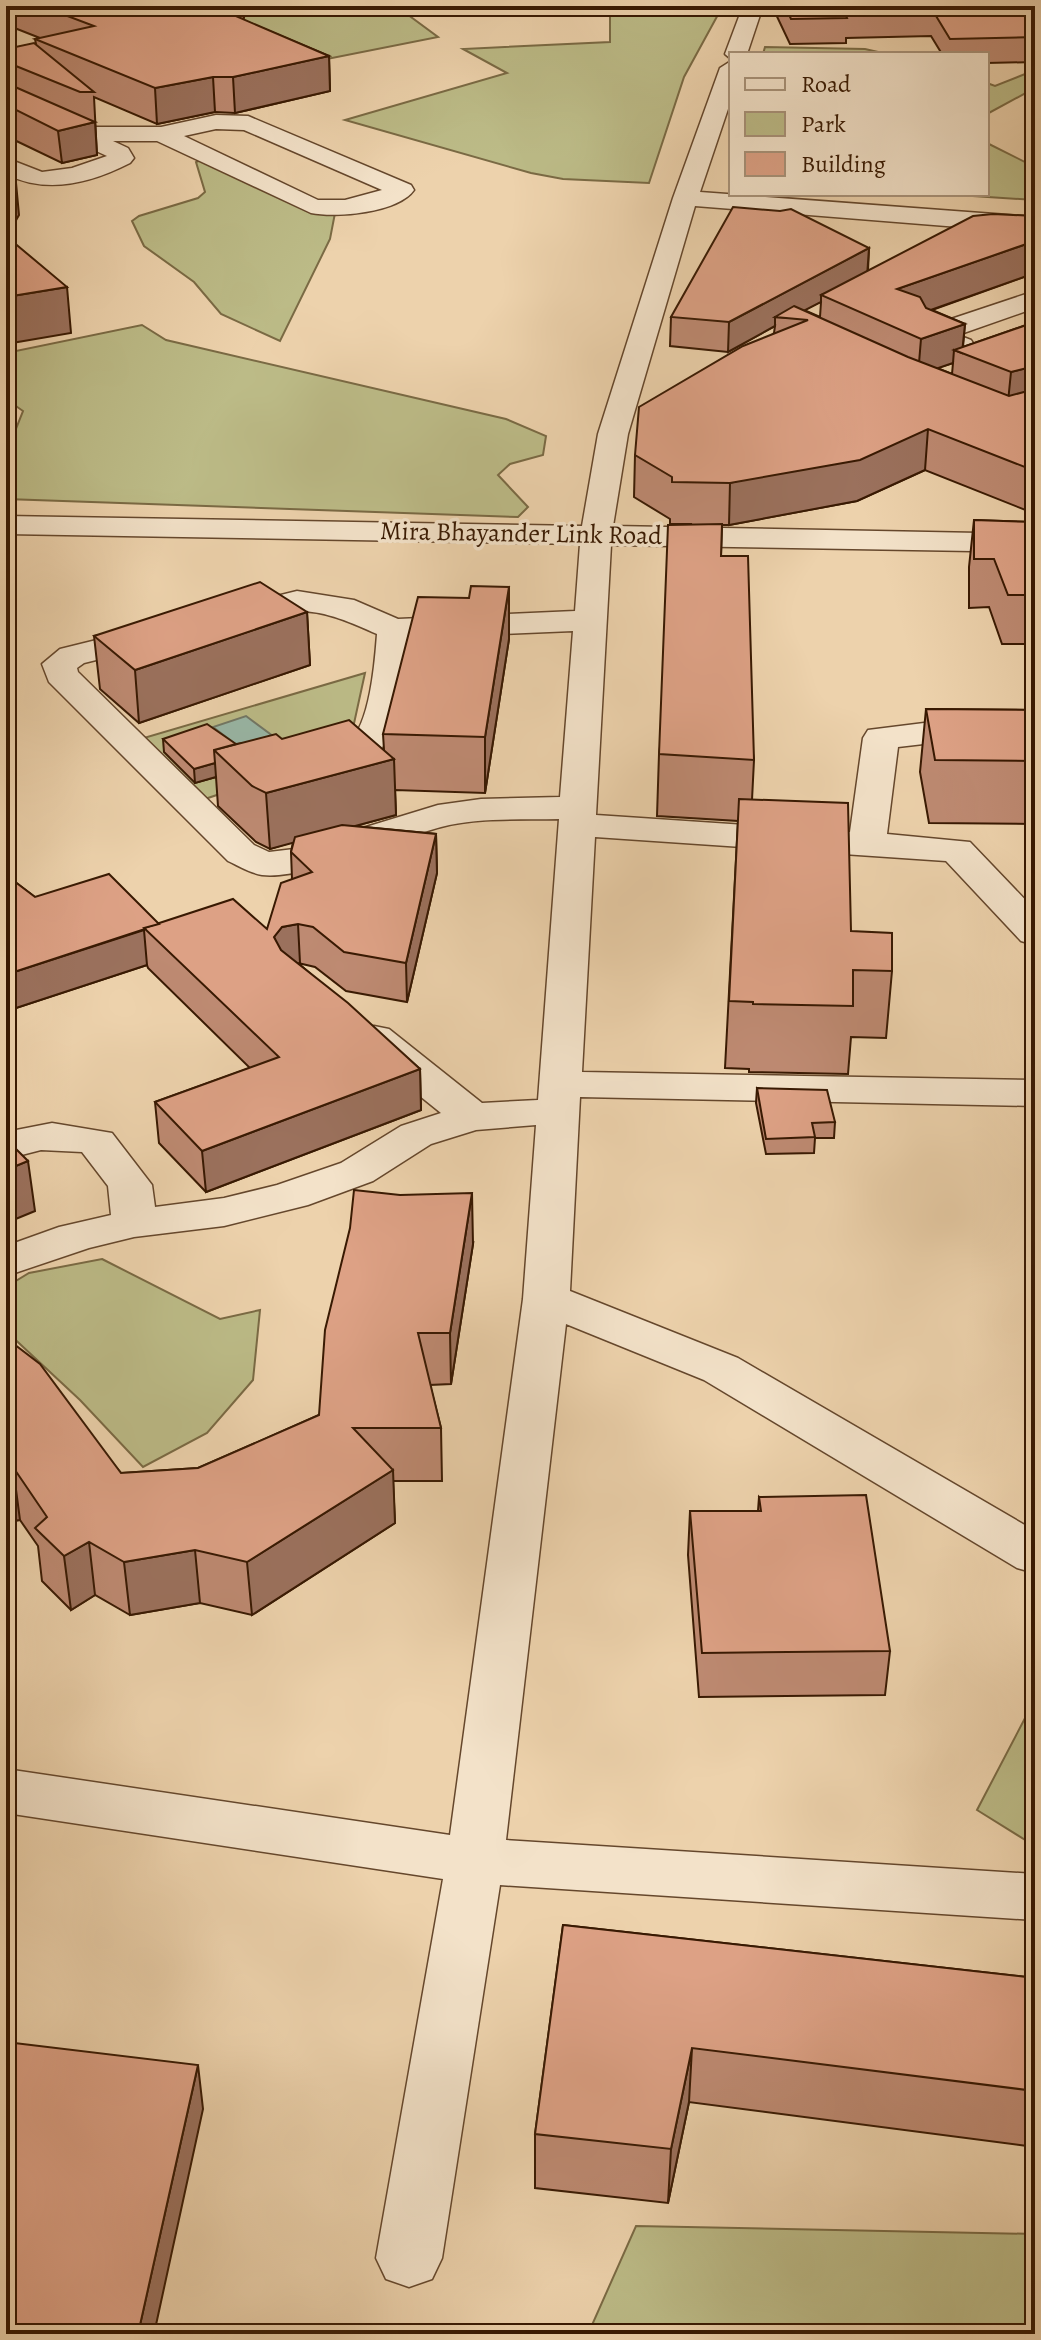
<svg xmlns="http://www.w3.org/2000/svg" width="1041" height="2340" font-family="Alegreya,serif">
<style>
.green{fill:#bcbb87;stroke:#7a6a44;stroke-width:2}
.water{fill:#99b8a8;stroke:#727866;stroke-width:2}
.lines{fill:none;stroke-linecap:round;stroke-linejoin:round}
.minor-casing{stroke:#65472c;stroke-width:3}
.minor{fill:#f3e2c9;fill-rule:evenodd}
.wall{fill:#be8a72;stroke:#381902;stroke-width:2;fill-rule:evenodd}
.shaded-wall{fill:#9b715d;stroke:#381902;stroke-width:2}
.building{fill:#dda185;stroke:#381902;stroke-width:2}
.labels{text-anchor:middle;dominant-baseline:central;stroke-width:7;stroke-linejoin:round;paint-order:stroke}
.far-street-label{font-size:26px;fill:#381902;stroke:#f3e2c9}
</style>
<rect width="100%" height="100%" fill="#edd2ac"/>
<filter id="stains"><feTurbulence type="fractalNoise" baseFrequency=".0025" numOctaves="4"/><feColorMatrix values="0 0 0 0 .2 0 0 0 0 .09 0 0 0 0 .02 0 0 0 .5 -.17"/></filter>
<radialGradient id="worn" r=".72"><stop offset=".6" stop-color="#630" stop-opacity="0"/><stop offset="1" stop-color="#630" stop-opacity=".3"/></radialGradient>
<g class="green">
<polygon points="174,6 396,6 438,37 322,60"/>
<polygon points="610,11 720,11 684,77 649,183 563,179 531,173 345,120 507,73 463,49 610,42"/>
<polygon points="765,47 865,49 887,54 763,54"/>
<polygon points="1035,70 1035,88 987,114 987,83 995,86"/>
<polygon points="987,143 1035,167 1035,200 942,194 987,194"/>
<polygon points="206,158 335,213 330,239 280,341 221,314 194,282 144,246 132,221 139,216 198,198 205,192 196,162"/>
<polygon points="142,325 166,340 506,419 546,436 543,455 510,464 498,475 528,507 518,517 6,499 6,454 23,411 6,399 6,353"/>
<polygon points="365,673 348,751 178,808 120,745"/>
<polygon points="102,1259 220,1319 260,1310 253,1380 207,1433 143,1467 80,1400 6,1331 6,1287 29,1273"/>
<polygon points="1035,1699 1035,1846 977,1810"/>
<polygon points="636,2226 1035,2234 1035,2334 588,2334"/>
</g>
<polygon class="water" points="246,716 289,748 255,759 213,727"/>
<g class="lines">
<defs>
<g id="minor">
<polygon points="743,6 763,6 747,54 731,54 731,59 725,54"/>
<path d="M731,61V100L700,192L1035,217V233L695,206L628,434L613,526L1035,534V552L611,545L596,815L850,832L863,738L868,730L1035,709V731L898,747L887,834L970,842L1035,910V945L1021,941L946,861L595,837L582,1072L1035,1080V1106L580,1097L570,1291L738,1358L1035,1531V1573L1017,1568L704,1380L566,1324L506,1840L1035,1874V1920L500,1885L442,2258L432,2279L409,2287L386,2279L376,2258L443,1879L6,1813V1769L450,1835L523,1299L536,1125L476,1130L431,1144L373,1181L308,1205L224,1226L134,1237L89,1248L6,1276V1246L59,1227L111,1215L108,1186L82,1152L41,1150L6,1159V1132L52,1123L112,1133L152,1185L155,1207L224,1198L277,1185L341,1163L401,1126L441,1113L359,1047L353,1038L359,1029L374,1026L389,1029L482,1103L538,1100L559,819C520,820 479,817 441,827C395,839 306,880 262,875C250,873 239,866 228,861L49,682L42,664L60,649L153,626L165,629L170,636L165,643L84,663L77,668L78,672L254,845L269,852L294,849L438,805L481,799L560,797L573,631L410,638L399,712L382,748L374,758L359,765L318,775L305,772L300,764L305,756C319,753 336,752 348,743C370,726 375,661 377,634C352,623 327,611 298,611C273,611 250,629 224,623L219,616L224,609L297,591L354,600L398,619L575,611L580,544L6,534V516L582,526L598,434L673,198L720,68Z"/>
<path d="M6,94L82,127H161L216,115L248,116L411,185L414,190C398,213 336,218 311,213L157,141H113L128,148L134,158L130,163C91,183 47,195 6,174V158L42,172L72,168L107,156L6,110ZM216,129L244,130L382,190L345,200H318L184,136Z"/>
<path d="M1035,291V308L958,335L971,340L975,346L971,352C955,356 930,348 920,334L924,328Z"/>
</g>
</defs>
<use href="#minor" class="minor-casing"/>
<use href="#minor" class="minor"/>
</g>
<g class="wall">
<polygon points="10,6 248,6 243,20 329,56 330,91 235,113 215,112 157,124 94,97 97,155 62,163 6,136 6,49 36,44 35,39 40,38 12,27"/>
<polygon points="772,6 1035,6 1035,62 987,63 987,54 942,54 931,36 846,38 846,43 790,44"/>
<path d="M869,248L868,271L1035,273L932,310L965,324L963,347L1035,322V512L1033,513L925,470L857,501L729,525H722L721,556L754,760L752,800L851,931L892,971L886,1038L851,1037L848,1074L749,1072V1069L725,1068L738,821L657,816L659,754L691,524H670V519L634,497L635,455L774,333L775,326L728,352L670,346L671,317ZM820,302H821L820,317L804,310ZM953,363L952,374L937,368Z"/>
<polygon points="974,520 1035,522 1035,644 1002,644 989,607 969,608 969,567"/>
<polygon points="509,587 509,639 485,793 395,790 396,815 355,826 436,834 437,873 407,1002 346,991 315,967 298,963 420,1069 421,1110 206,1192 159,1143 155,1102 250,1068 148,968 147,965 16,1008 6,997 6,875 35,897 159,924 267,929 292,879 291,852 293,842 270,849 256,842 218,806 216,777 195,783 164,752 163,739 236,744 282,739 384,750 383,734 469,598"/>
<polygon points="307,612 310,665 139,723 100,689 94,636"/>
<polygon points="926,709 1035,710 1035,824 929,823 920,772"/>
<polygon points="757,1088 835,1122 834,1138 815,1138 814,1153 766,1154 756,1103"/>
<polygon points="473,1244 451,1384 430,1385 441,1428 442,1481 393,1481 395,1523 252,1615 200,1603 130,1615 95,1595 71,1610 42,1581 38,1546 20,1520 6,1522 6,1338 121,1473 198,1468 319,1415"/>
<polygon points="759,1497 890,1651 885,1695 699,1697 688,1555 690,1511 758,1511"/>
<polygon points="563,1925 1035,1978 1035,2147 689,2102 668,2203 535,2188 535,2134"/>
</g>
<g class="shaded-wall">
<polygon points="234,6 248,6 233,48 231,14"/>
<polygon points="329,56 330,91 235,113 233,77"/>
<polygon points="213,77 215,112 157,124 155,88"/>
<polygon points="95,122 97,155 62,163 58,131"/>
<polygon points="15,172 19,215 6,238 6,187"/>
<polygon points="1035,241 1035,273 894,323 897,289"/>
<polygon points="869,248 867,277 821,295 821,302 790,318 775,317 775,326 728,352 729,322"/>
<polygon points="67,287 71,333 6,344 6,297"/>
<polygon points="965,324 962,353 954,350 953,363 918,375 921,339"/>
<polygon points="1035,366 1035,405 1007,412 1011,372"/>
<polygon points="928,429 925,470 857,501 729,525 730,483"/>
<polygon points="509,587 509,639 485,793 485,737"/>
<polygon points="307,612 310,665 139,723 135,670"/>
<polygon points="394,759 396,815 270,849 266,793"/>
<polygon points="215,763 216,777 195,783 194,769"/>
<polygon points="436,834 437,873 407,1002 406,963"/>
<polygon points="298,924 300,963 284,966 274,937 282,927"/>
<polygon points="144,930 147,965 16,1008 11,973"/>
<polygon points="420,1069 421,1110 206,1192 202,1151"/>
<polygon points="28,1161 35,1211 6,1223 6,1170"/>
<polygon points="472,1193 473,1244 451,1384 450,1333"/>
<polygon points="13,1467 20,1520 6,1522 6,1468"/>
<polygon points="393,1470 395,1523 252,1615 247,1562"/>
<polygon points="89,1542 95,1595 71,1610 64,1556"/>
<polygon points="195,1550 200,1603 130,1615 124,1562"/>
<polygon points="692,2048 689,2102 668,2203 671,2149"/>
<polygon points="198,2065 203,2109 154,2334 138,2334"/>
</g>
<g class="building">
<polygon points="41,6 234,6 231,14 329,56 233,77 213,77 155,88 35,39 94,26"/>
<polygon points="785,6 1035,6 1035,37 950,39 933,11 845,13 847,18 791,19"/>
<polygon points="34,43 94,92 80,92 6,62 6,49"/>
<polygon points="6,83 95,122 58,131 6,105"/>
<polygon points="6,172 15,172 6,187"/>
<polygon points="733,207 780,211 791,209 869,248 729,322 671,317"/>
<polygon points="993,214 1035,216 1035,241 897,289 920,297 926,308 965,324 921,339 821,295 973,216"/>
<polygon points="6,236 67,287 6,297"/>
<polygon points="794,306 908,357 1009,396 1035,389 1035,471 928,429 860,460 730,483 672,482 672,477 635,455 639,407 743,346 808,320 775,317"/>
<polygon points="1035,322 1035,366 1011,372 954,350"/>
<polygon points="974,520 1035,522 1035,595 1008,595 994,559 974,559"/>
<polygon points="722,524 721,556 748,556 754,760 659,754 668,525"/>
<polygon points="260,582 307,612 135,670 94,636"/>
<polygon points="471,586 509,587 485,737 383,734 418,597 469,598"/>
<polygon points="926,709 1035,710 1035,761 935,760"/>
<polygon points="349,720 394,759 266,793 252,786 214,750 276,734 282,739"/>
<polygon points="207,724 236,744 214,750 215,763 194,769 163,739"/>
<polygon points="739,799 848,803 851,931 892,933 892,971 853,970 853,1006 753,1004 753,1002 729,1001"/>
<polygon points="342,825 436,834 406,963 344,952 313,927 298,924 282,927 274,937 281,950 348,1003 420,1069 202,1151 155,1102 279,1057 144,928 233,899 267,929 281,883 312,872 291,852 295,837"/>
<polygon points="109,874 159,924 144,928 145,929 11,973 6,967 6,875 35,897"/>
<polygon points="757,1088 827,1090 835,1122 812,1123 815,1137 766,1139"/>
<polygon points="6,1139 28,1161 6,1170"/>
<polygon points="354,1190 400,1195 472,1193 450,1333 418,1333 441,1428 353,1428 393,1470 247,1562 195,1550 124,1562 89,1542 64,1556 35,1528 47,1517 13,1467 6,1468 6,1338 40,1364 121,1473 198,1468 319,1415 325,1330 350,1228"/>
<polygon points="866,1495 890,1651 702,1653 690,1511 761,1511 759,1497"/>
<polygon points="563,1925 1035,1978 1035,2091 692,2048 671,2149 535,2134"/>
<polygon points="6,2042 198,2065 138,2334 6,2334"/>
</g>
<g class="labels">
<g class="far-street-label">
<text transform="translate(521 533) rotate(1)">Mira Bhayander Link Road</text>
</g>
</g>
<rect width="1041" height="2340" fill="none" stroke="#edd2ac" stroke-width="32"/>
<rect x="8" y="8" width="1025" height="2324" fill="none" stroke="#381902" stroke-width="4"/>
<rect x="16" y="16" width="1009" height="2308" fill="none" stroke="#381902" stroke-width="2"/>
<rect x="729" y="52" width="260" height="144" fill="#f3e2c9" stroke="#a89279" stroke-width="2"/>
<rect x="745" y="78" width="40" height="12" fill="#f3e2c9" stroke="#a89279" stroke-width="2"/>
<text x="801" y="92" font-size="24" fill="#381902">Road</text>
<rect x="745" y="112" width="40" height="24" fill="#bcbb87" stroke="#a89279" stroke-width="2"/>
<text x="801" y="132" font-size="24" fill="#381902">Park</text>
<rect x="745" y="152" width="40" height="24" fill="#dda185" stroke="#a89279" stroke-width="2"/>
<text x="801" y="172" font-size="24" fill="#381902">Building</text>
<rect width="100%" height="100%" filter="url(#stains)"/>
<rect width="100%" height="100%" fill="url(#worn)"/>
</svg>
